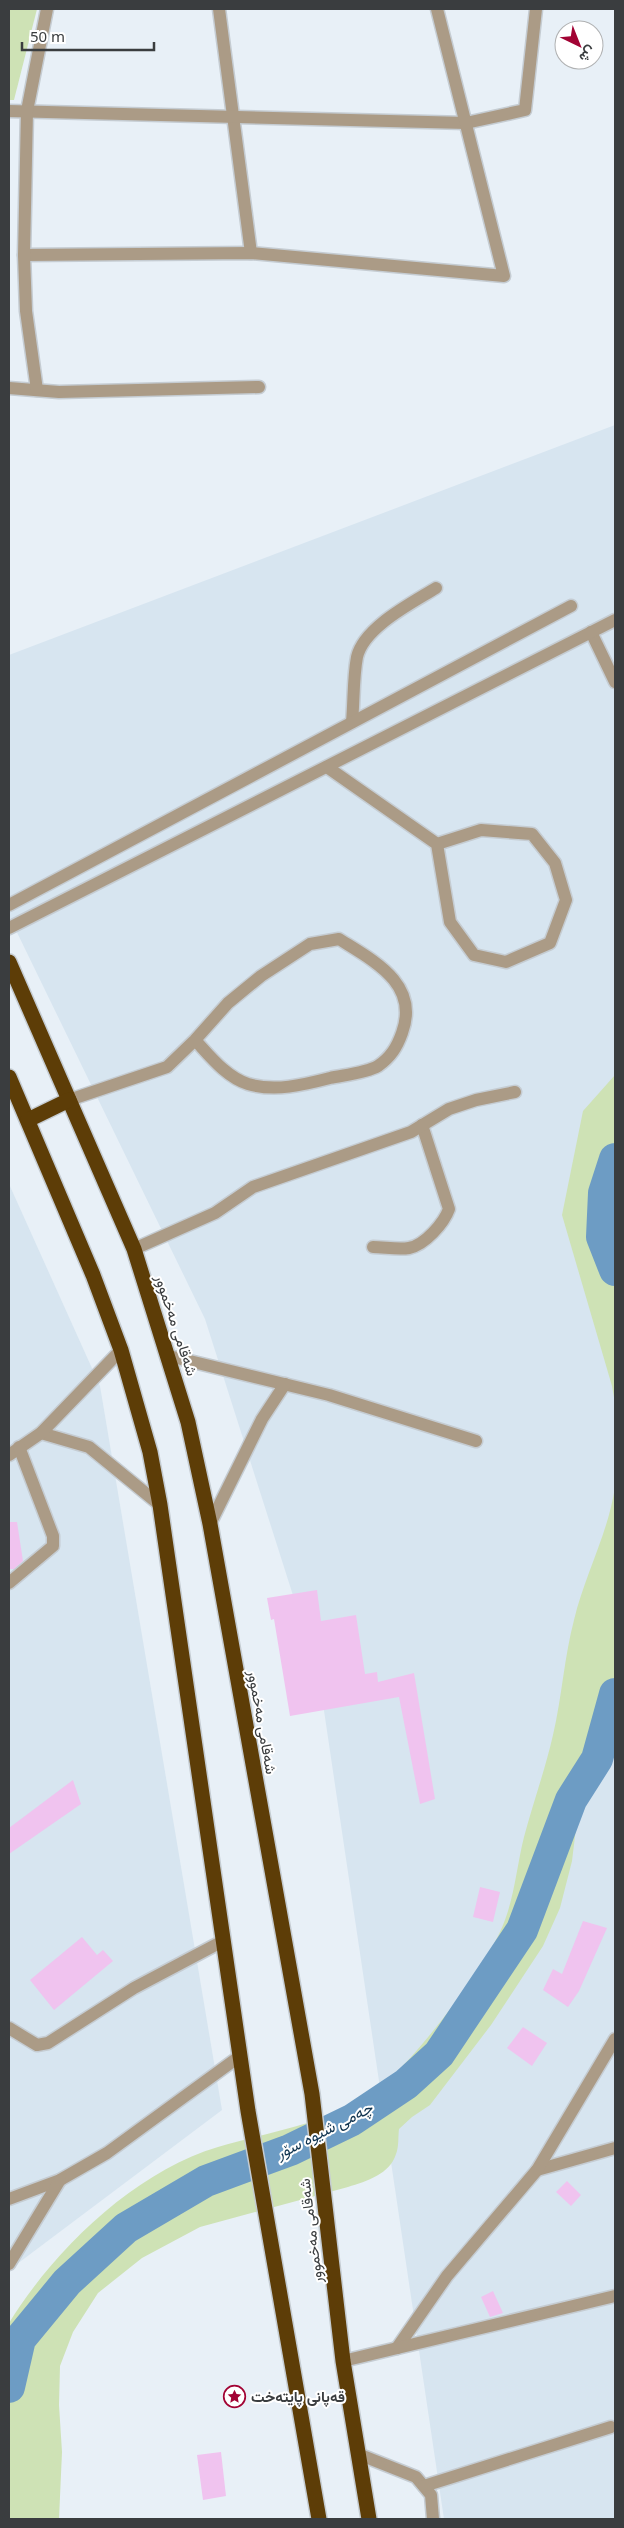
<svg xmlns="http://www.w3.org/2000/svg" width="624" height="2528" font-family="'Noto Sans',Vazirmatn,sans-serif">
<style>
.built{fill:#d7e5f0}
.green{fill:#cee2b5}
.lines{fill:none;stroke-linecap:round;stroke-linejoin:round}
.river{stroke:#6d9cc4;stroke-width:32}
.building{fill:#f0c3ef}
.minor-casing{stroke:#c5ccd2;stroke-width:15}
.highway-casing{stroke:#c5ccd2;stroke-width:18}
.minor{stroke:#ab9b86;stroke-width:12}
.highway{stroke:#5d3d07;stroke-width:15}
.labels{text-anchor:middle;dominant-baseline:central;stroke-width:4;stroke-linejoin:round;paint-order:stroke}
.street-label{font-size:15px;fill:#3a3d3f;stroke:#fff}
.poi-label{font-size:15px;font-weight:bold;fill:#3a3d3f;stroke:#fff;text-anchor:start}
.water-label{font-size:16px;font-style:italic;fill:#103450;stroke:#fff}
</style>
<rect width="100%" height="100%" fill="#e8f0f7"/>
<g class="built">
<polygon points="615,425 615,2519 444,2519 319,1677 205,1319 9,916 9,655"/>
<polygon points="9,1184 100,1386 222,2110 9,2270"/>
</g>
<g class="green">
<polygon points="10,9 37,9 14,100 9,100"/>
<polygon points="615,1075 615,1403 612,1386 562,1215 583,1111"/>
<path d="M615,1487V1744L586,1798L576,1828L572,1861L560,1908L543,1946L491,2025L430,2105L412,2117L399,2129C398,2137 399,2147 396,2154C390,2174 367,2181 348,2187L200,2227L142,2258L98,2293L73,2332L60,2366L59,2405L62,2452L59,2519H9V2323C54,2250 134,2172 218,2147C264,2133 314,2126 356,2103C387,2086 411,2058 433,2031C457,2001 482,1969 499,1934C514,1904 516,1869 524,1837C533,1803 545,1770 553,1735C562,1697 564,1658 574,1620C585,1574 608,1534 615,1487Z"/>
</g>
<g class="lines">
<g class="river">
<polyline points="615,1159 604,1193 602,1237 615,1270"/>
<polyline points="9,2387 20,2339 67,2282 126,2228 206,2181 290,2150 352,2120 406,2084 439,2054 522,1930 571,1800 597,1759 615,1694"/>
</g>
</g>
<g class="building">
<polygon points="9,1522 17,1522 23,1561 14,1569 9,1569"/>
<polygon points="317,1590 321,1621 356,1615 365,1674 377,1672 378,1682 414,1673 435,1799 420,1804 399,1697 290,1716 274,1619 271,1620 267,1598"/>
<polygon points="73,1780 81,1804 9,1854 9,1828"/>
<polygon points="480,1887 500,1892 493,1922 473,1917"/>
<polygon points="583,1921 607,1928 579,1991 568,2007 543,1990 553,1969 562,1974"/>
<polygon points="82,1937 97,1955 103,1950 113,1961 54,2010 30,1980"/>
<polygon points="523,2027 547,2043 532,2066 507,2048"/>
<polygon points="567,2181 581,2195 571,2206 556,2192"/>
<polygon points="493,2291 503,2313 490,2317 481,2297"/>
<polygon points="221,2452 226,2496 203,2500 197,2455"/>
</g>
<g class="lines">
<defs>
<g id="minor">
<polyline points="219,9 251,253"/>
<polyline points="9,111 466,123 525,110 536,9"/>
<polyline points="24,255 251,253 504,276 437,9"/>
<polyline points="9,388 59,392 259,387"/>
<polyline points="37,390 26,311 24,255 27,111 47,9"/>
<polyline points="591,632 615,682"/>
<path d="M352,722C354,701 353,678 357,657C364,627 412,603 436,588"/>
<polyline points="327,767 437,844 481,830 532,834 555,863 566,900 550,943 506,962 474,955 450,922 437,844"/>
<polyline points="9,905 571,606"/>
<polyline points="9,928 615,620"/>
<path d="M69,1100L167,1067L195,1040L228,1003L261,976L310,944L339,939C374,961 420,984 402,1033C397,1047 391,1057 378,1066C366,1073 344,1075 330,1078C303,1085 275,1092 248,1084C226,1077 210,1056 195,1040"/>
<path d="M373,1247C384,1247 398,1250 409,1248C425,1245 444,1223 449,1209L422,1125"/>
<polyline points="134,1249 215,1213 253,1187 411,1132 449,1109 476,1100 515,1092"/>
<polyline points="169,1356 329,1395 476,1441"/>
<polyline points="41,1433 89,1447 160,1505"/>
<polyline points="9,1455 41,1433 121,1350"/>
<polyline points="210,1524 262,1419 285,1384"/>
<polyline points="9,1583 53,1546 53,1536 19,1447"/>
<polyline points="9,2028 37,2045 48,2043 134,1988 223,1941"/>
<polyline points="537,2170 615,2148"/>
<polyline points="9,2199 60,2180 107,2153 240,2056"/>
<polyline points="9,2264 60,2180"/>
<polyline points="397,2348 447,2276 537,2170 615,2039"/>
<polyline points="343,2361 615,2296"/>
<polyline points="358,2454 416,2477 431,2495 433,2519"/>
<polyline points="424,2486 611,2427"/>
</g>
<g id="highway">
<polyline points="9,962 134,1249 188,1422 210,1524 312,2094 343,2361 369,2519"/>
<polyline points="9,1077 93,1275 121,1350 150,1452 160,1505 248,2111 319,2519"/>
<polyline points="28,1120 69,1100"/>
</g>
</defs>
<use href="#minor" class="minor-casing"/>
<use href="#highway" class="highway-casing"/>
<use href="#minor" class="minor"/>
<use href="#highway" class="highway"/>
</g>
<defs>
<symbol id="sight-ring" viewBox="-11 -11 22 22"><circle r="9.5" fill="#fff" stroke="#a20334" stroke-width="1.5"/><path d="M0-6L1.8-2.2L6-1.7L2.9 1.2L3.7 5.4L0 3.3L-3.7 5.4L-2.9 1.2L-6-1.7L-1.8-2.2Z" fill="#a20334"/></symbol>
</defs>
<g fill-rule="evenodd">
<use href="#sight-ring" x="222" y="2384" width="25" height="25"/>
</g>
<g class="labels">
<g class="street-label">
<text transform="translate(177 1325) rotate(72)">شەقامی مەخموور</text>
<text transform="translate(263 1722) rotate(80)">شەقامی مەخموور</text>
<text transform="translate(310 2231) rotate(-97)">شەقامی مەخموور</text>
</g>
<g class="poi-label">
<text x="251" y="2396">قەپانی پایتەخت</text>
</g>
<g class="water-label">
<text transform="translate(324 2130) rotate(-27)">چەمی شیوە سۆر</text>
</g>
</g>
<rect width="624" height="2528" fill="none" stroke="#3a3d3f" stroke-width="20"/>
<g transform="translate(579 45) rotate(137)"><circle r="24" fill="#ffffff" stroke="#b0b1b2"/>
<path d="M0-4L9 19L0 12L-9 19Z" fill="#a20334"/>
<text y="-8" font-size="14" font-weight="bold" text-anchor="middle" fill="#3a3d3f">ش</text>
</g>
<path d="M22 42v8h132v-8" fill="none" stroke="#3a3d3f" stroke-width="2.5"/>
<text x="30" y="42" font-size="15" fill="#3a3d3f" stroke="#ffffff" stroke-width="4" paint-order="stroke">50 m</text>
</svg>
